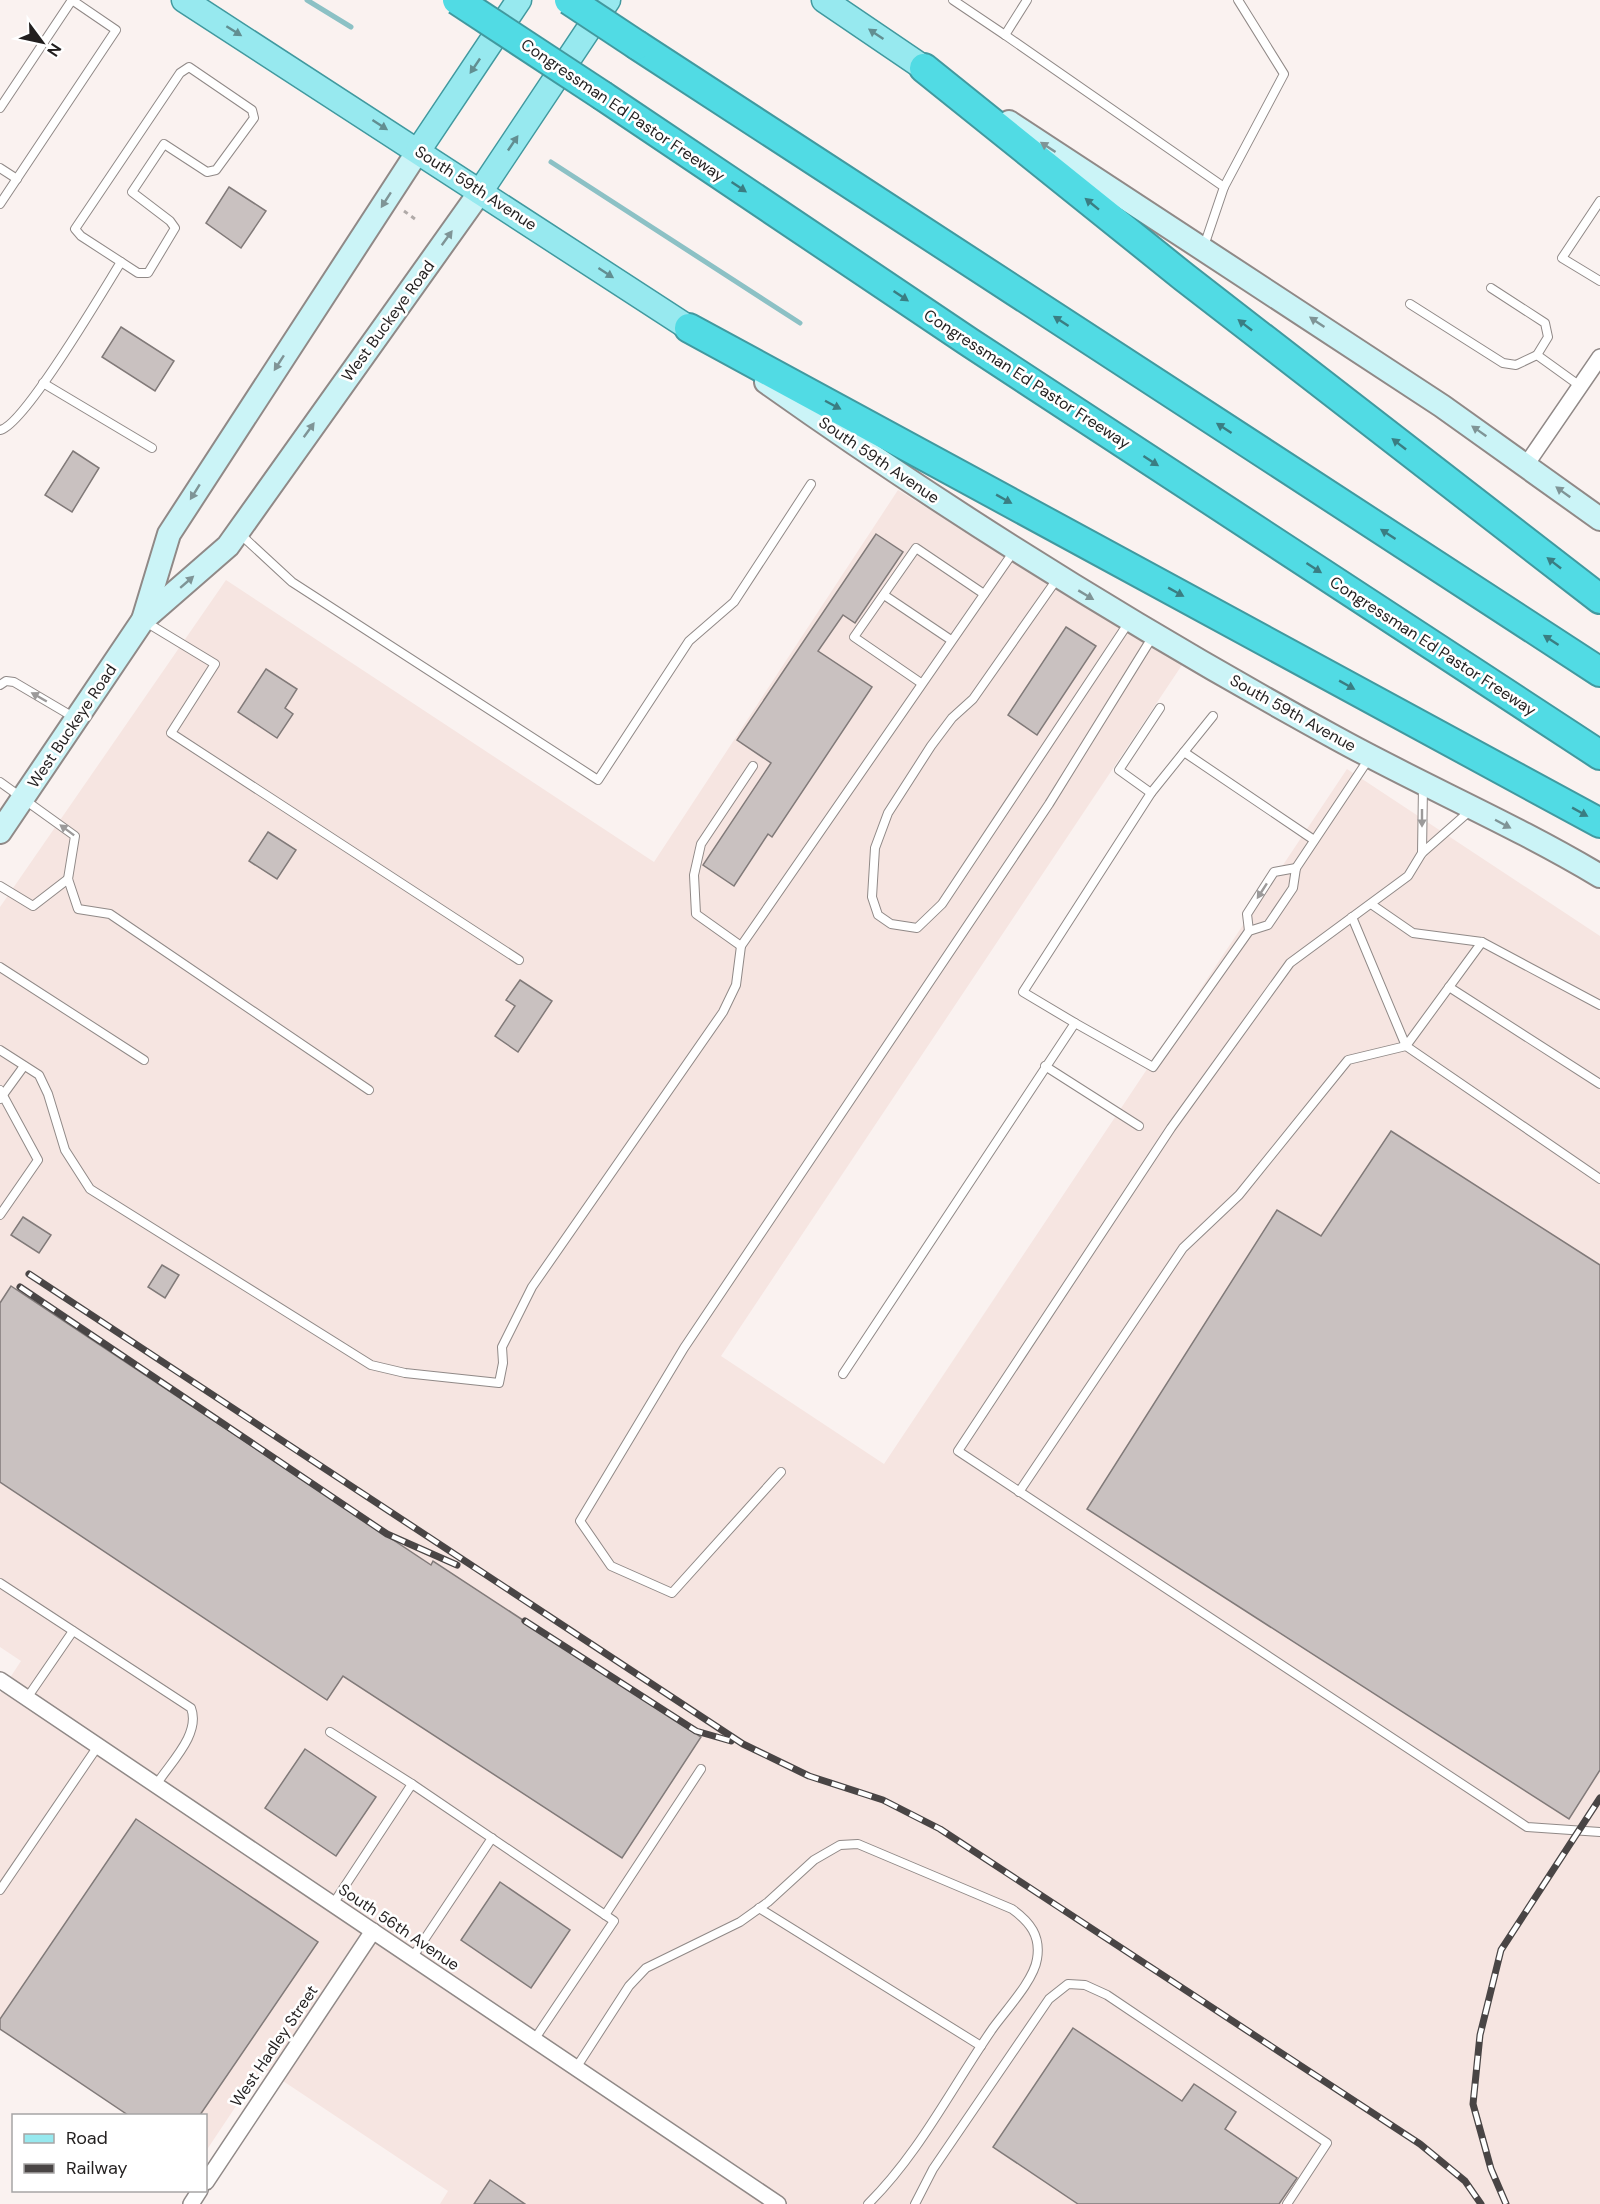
<svg xmlns="http://www.w3.org/2000/svg" width="1600" height="2204" font-family="'DM Sans',sans-serif">
<style>
.built{fill:#f6e5e1}
.lines{fill:none;stroke-linecap:round;stroke-linejoin:round}
.stream{stroke:#8cc1c5;stroke-width:5}
.building{fill:#c9c1c0;stroke:#817a79;stroke-width:1.5}
.lane-casing{stroke:#908987;stroke-width:10}
.street-casing{stroke:#908987;stroke-width:18}
.secondary-casing{stroke:#908987;stroke-width:26}
.primary-casing{stroke:#41999f;stroke-width:27}
.highway-casing{stroke:#41999f;stroke-width:32}
.path{stroke:#b0aaa8;stroke-width:3;stroke-dasharray:4.5 4.5;stroke-linecap:butt}
.lane{stroke:#fff;stroke-width:8}
.street{stroke:#fff;stroke-width:15}
.secondary{stroke:#cbf4f7;stroke-width:22}
.primary{stroke:#97e9ef;stroke-width:24}
.highway{stroke:#51dbe4;stroke-width:28}
.rail-casing{stroke:#494545;stroke-width:7}
.rail{stroke:#fff;stroke-width:4.5;stroke-dasharray:14;stroke-linecap:butt}
.highway-bridge-casing{stroke:#41999f;stroke-width:32;stroke-linecap:butt}
.highway-bridge{stroke:#51dbe4;stroke-width:28}
.oneway{fill:#628e91}
.oneway2{fill:#7f9496}
.oneway3{fill:#3a7d82}
.oneway4{fill:#9c9a9a}
.labels{text-anchor:middle;dominant-baseline:central;stroke-width:5;stroke-linejoin:round;paint-order:stroke}
.street-label{font-size:16px;fill:#221f1f;stroke:#fff}
</style>
<rect width="100%" height="100%" fill="#faf2f0"/>
<polygon class="built" points="898,490 1182,665 721,1356 884,1464 1347,769 1600,936 1600,2204 440,2204 448,2191 262,2067 206,2151 206,2116 132,2115 0,2027 0,1693 21,1661 0,1647 0,907 226,580 654,862"/>
<g class="lines">
<g class="stream">
<polyline points="307,0 351,27"/>
<polyline points="551,162 800,323"/>
</g>
</g>
<g class="building">
<polygon points="229,187 266,211 241,248 206,223"/>
<polygon points="121,327 174,361 155,391 102,357"/>
<polygon points="73,451 99,468 72,512 45,495"/>
<polygon points="876,534 903,552 855,623 843,615 818,651 872,687 772,837 768,834 734,886 703,865 771,763 737,740"/>
<polygon points="1066,627 1096,646 1037,735 1008,715"/>
<polygon points="266,669 297,689 285,708 293,714 277,738 238,712"/>
<polygon points="268,832 296,850 277,879 249,861"/>
<polygon points="520,980 552,1001 518,1052 495,1036 515,1006 506,1000"/>
<polygon points="1391,1131 1600,1265 1600,1770 1569,1819 1087,1509 1277,1210 1321,1236"/>
<polygon points="23,1217 51,1235 39,1253 11,1235"/>
<polygon points="162,1265 179,1275 165,1298 148,1287"/>
<polygon points="11,1286 431,1565 433,1561 701,1737 622,1858 343,1676 327,1700 0,1482 0,1303"/>
<polygon points="305,1749 376,1797 336,1856 265,1808"/>
<polygon points="136,1819 318,1942 200,2115 128,2115 0,2029 0,2019"/>
<polygon points="500,1882 570,1930 531,1988 461,1940"/>
<polygon points="1073,2028 1182,2101 1194,2084 1236,2112 1225,2129 1297,2178 1279,2204 1078,2204 993,2147"/>
<polygon points="490,2180 525,2204 474,2204"/>
</g>
<g class="lines">
<defs>
<g id="lane">
<polyline points="953,0 1005,35"/>
<polyline points="1027,0 1005,35 1224,187 1204,246"/>
<polygon points="189,67 252,110 254,118 216,170 207,172 164,144 132,192 170,221 175,228 148,273 138,273 81,236 75,229 180,73"/>
<polyline points="0,108 72,0"/>
<polyline points="0,168 17,179"/>
<polyline points="1224,187 1284,74 1238,0"/>
<polyline points="1600,201 1562,258 1600,281"/>
<polyline points="0,204 116,30 72,0"/>
<polyline points="1491,288 1545,323 1548,337 1537,355"/>
<polyline points="1410,304 1503,363 1516,365 1537,355 1580,386"/>
<polyline points="43,383 152,448"/>
<path d="M0,430C24,426 104,289 121,262"/>
<polyline points="239,533 292,582 598,780 689,641 734,602 811,484"/>
<polyline points="1057,579 973,699 952,718 931,746 888,813 875,848 872,897 878,915 891,924 917,928 942,904 1129,622"/>
<polyline points="884,595 951,640"/>
<polyline points="144,621 215,664 171,733 519,960"/>
<polyline points="921,683 854,637 916,548 984,594"/>
<polyline points="0,685 6,681 14,682 75,718"/>
<polyline points="1184,752 1314,840"/>
<polyline points="753,766 701,844 694,875 696,914 741,946 1014,551"/>
<polyline points="0,782 75,836 68,879 78,909 110,914 369,1090"/>
<polyline points="1151,793 1119,770 1160,708"/>
<polyline points="1472,809 1422,853 1408,876 1290,963 1171,1128 958,1451 1527,1827 1600,1832"/>
<polyline points="1422,853 1423,786"/>
<polyline points="0,886 33,906 68,879"/>
<polyline points="1371,904 1413,933 1482,942 1600,1005"/>
<polyline points="1352,917 1406,1046 1600,1179"/>
<polyline points="1249,931 1247,914 1274,872 1296,868"/>
<polyline points="0,967 144,1060"/>
<polyline points="1449,987 1600,1084"/>
<polyline points="1075,1023 1023,992 1151,793 1213,716"/>
<polyline points="0,1050 39,1075 48,1094 65,1150 90,1189 371,1365 405,1373 499,1383 503,1363 502,1347 532,1287 723,1012 736,985 741,946"/>
<polyline points="1045,1066 1139,1126"/>
<polyline points="0,1090 38,1160 0,1215"/>
<polyline points="0,1099 24,1066"/>
<polyline points="843,1374 1075,1023 1153,1067 1249,931 1268,925 1293,888 1296,868 1370,757"/>
<polyline points="781,1472 672,1593 611,1566 580,1521 684,1348 1049,804 1153,636"/>
<polyline points="1019,1492 1183,1248 1239,1195 1348,1060 1406,1046 1482,942"/>
<path d="M0,1583L191,1708C201,1734 170,1763 156,1785"/>
<polyline points="27,1698 73,1631"/>
<polyline points="330,1732 412,1784"/>
<polyline points="0,1890 98,1746"/>
<polyline points="333,1904 412,1784 614,1921 534,2040"/>
<polyline points="759,1908 981,2046"/>
<polyline points="605,1915 701,1769"/>
<polyline points="412,1958 492,1838"/>
<path d="M576,2068L629,1986L646,1968L740,1922L768,1902L814,1860L840,1845L858,1844L1012,1909C1030,1922 1041,1936 1037,1959C1034,1980 1006,2010 993,2028C952,2087 919,2154 868,2204"/>
<polyline points="915,2204 933,2169 1049,1999 1068,1984 1085,1985 1107,1995 1327,2143 1287,2204"/>
</g>
<g id="street">
<polyline points="1526,465 1600,357"/>
<polyline points="0,1680 778,2204"/>
<polyline points="206,2182 373,1931"/>
<polyline points="191,2204 200,2190"/>
</g>
<g id="secondary">
<polyline points="1009,122 1442,406 1600,519"/>
<path d="M766,382C949,512 1139,630 1336,738C1423,786 1515,825 1600,876"/>
<polyline points="143,620 169,534 418,151"/>
<polyline points="0,832 143,620 228,546 480,192"/>
</g>
<g id="primary">
<polyline points="184,0 689,328"/>
<polyline points="824,0 924,68"/>
<polyline points="418,151 519,0"/>
<polyline points="480,192 608,0"/>
</g>
<g id="highway">
<polyline points="637,45 1600,672"/>
<polyline points="924,68 1184,277 1600,599"/>
<polyline points="603,96 969,342 1600,755"/>
<polyline points="689,328 1600,823"/>
</g>
</defs>
<use href="#lane" class="lane-casing"/>
<use href="#street" class="street-casing"/>
<use href="#secondary" class="secondary-casing"/>
<use href="#primary" class="primary-casing"/>
<use href="#highway" class="highway-casing"/>
<polyline class="path" points="404,211 415,219"/>
<use href="#lane" class="lane"/>
<use href="#street" class="street"/>
<use href="#secondary" class="secondary"/>
<use href="#primary" class="primary"/>
<use href="#highway" class="highway"/>
<defs>
<g id="rail">
<polyline points="29,1274 743,1744 809,1776 883,1800 940,1829 1420,2144 1465,2181 1481,2204"/>
<polyline points="20,1287 387,1534 457,1565"/>
<polyline points="525,1621 696,1731 731,1741"/>
<polyline points="1506,2204 1491,2169 1473,2104 1480,2035 1501,1950 1600,1798"/>
</g>
</defs>
<use href="#rail" class="rail-casing"/>
<use href="#rail" class="rail"/>
<defs>
<g id="highway-bridge">
<polyline points="457,0 603,96"/>
<polyline points="569,0 637,45"/>
</g>
</defs>
<use href="#highway-bridge" class="highway-bridge-casing"/>
<use href="#highway-bridge" class="highway-bridge"/>
</g>
<defs><path id="oneway-solid" d="M-6-.8H1V-3.2L6.5 0L1 3.2V.8H-6Z" transform="scale(1.5)"/></defs>
<g class="oneway">
<use href="#oneway-solid" transform="translate(234 31) rotate(32)"/>
<use href="#oneway-solid" transform="translate(876 34) rotate(-146)"/>
<use href="#oneway-solid" transform="translate(475 66) rotate(124)"/>
<use href="#oneway-solid" transform="translate(380 125) rotate(33)"/>
<use href="#oneway-solid" transform="translate(513 143) rotate(-56)"/>
<use href="#oneway-solid" transform="translate(606 273) rotate(33)"/>
</g>
<g class="oneway2">
<use href="#oneway-solid" transform="translate(1048 147) rotate(-147)"/>
<use href="#oneway-solid" transform="translate(386 200) rotate(123)"/>
<use href="#oneway-solid" transform="translate(447 238) rotate(-54)"/>
<use href="#oneway-solid" transform="translate(1317 322) rotate(-146)"/>
<use href="#oneway-solid" transform="translate(279 363) rotate(123)"/>
<use href="#oneway-solid" transform="translate(309 430) rotate(-54)"/>
<use href="#oneway-solid" transform="translate(1479 431) rotate(-145)"/>
<use href="#oneway-solid" transform="translate(195 492) rotate(122)"/>
<use href="#oneway-solid" transform="translate(1563 492) rotate(-144)"/>
<use href="#oneway-solid" transform="translate(187 582) rotate(-41)"/>
<use href="#oneway-solid" transform="translate(1086 595) rotate(31)"/>
<use href="#oneway-solid" transform="translate(1503 824) rotate(28)"/>
</g>
<g class="oneway3">
<use href="#oneway-solid" transform="translate(739 187) rotate(34)"/>
<use href="#oneway-solid" transform="translate(1092 204) rotate(-141)"/>
<use href="#oneway-solid" transform="translate(901 296) rotate(34)"/>
<use href="#oneway-solid" transform="translate(1061 321) rotate(-147)"/>
<use href="#oneway-solid" transform="translate(1245 325) rotate(-142)"/>
<use href="#oneway-solid" transform="translate(833 405) rotate(28)"/>
<use href="#oneway-solid" transform="translate(1224 428) rotate(-147)"/>
<use href="#oneway-solid" transform="translate(1399 444) rotate(-142)"/>
<use href="#oneway-solid" transform="translate(1151 461) rotate(33)"/>
<use href="#oneway-solid" transform="translate(1004 499) rotate(29)"/>
<use href="#oneway-solid" transform="translate(1388 534) rotate(-147)"/>
<use href="#oneway-solid" transform="translate(1554 563) rotate(-142)"/>
<use href="#oneway-solid" transform="translate(1314 568) rotate(33)"/>
<use href="#oneway-solid" transform="translate(1176 592) rotate(29)"/>
<use href="#oneway-solid" transform="translate(1551 640) rotate(-147)"/>
<use href="#oneway-solid" transform="translate(1347 685) rotate(29)"/>
<use href="#oneway-solid" transform="translate(1580 812) rotate(29)"/>
</g>
<g class="oneway4">
<use href="#oneway-solid" transform="translate(39 697) rotate(-150)"/>
<use href="#oneway-solid" transform="translate(1422 818) rotate(90)"/>
<use href="#oneway-solid" transform="translate(67 830) rotate(-143)"/>
<use href="#oneway-solid" transform="translate(1262 891) rotate(123)"/>
</g>
<g class="labels">
<g class="street-label">
<text transform="translate(623 110) rotate(34)">Congressman Ed Pastor Freeway</text>
<text transform="translate(476 188) rotate(33)">South 59th Avenue</text>
<text transform="translate(388 321) rotate(-54)">West Buckeye Road</text>
<text transform="translate(1027 379) rotate(33)">Congressman Ed Pastor Freeway</text>
<text transform="translate(879 460) rotate(34)">South 59th Avenue</text>
<text transform="translate(1433 646) rotate(33)">Congressman Ed Pastor Freeway</text>
<text transform="translate(1293 713) rotate(29)">South 59th Avenue</text>
<text transform="translate(72 726) rotate(-56)">West Buckeye Road</text>
<text transform="translate(399 1927) rotate(34)">South 56th Avenue</text>
<text transform="translate(274 2046) rotate(-56)">West Hadley Street</text>
</g>
</g>
<rect x="12" y="2114" width="195" height="78" fill="#ffffff" stroke="#a7a5a5" stroke-width="1.5"/>
<rect x="24" y="2134" width="30" height="9" fill="#97e9ef" stroke="#a7a5a5" stroke-width="1.5"/>
<text x="66" y="2144" font-size="18" fill="#221f1f">Road</text>
<rect x="24" y="2164" width="30" height="9" fill="#494545" stroke="#a7a5a5" stroke-width="1.5"/>
<text x="66" y="2174" font-size="18" fill="#221f1f">Railway</text>
<g transform="translate(42 42) rotate(123)" stroke="#ffffff" stroke-width="4.5" paint-order="stroke">
<path d="M0-4.5L10 22L0 15L-10 22Z" fill="#221f1f"/>
<text y="-9" font-size="16" font-weight="bold" text-anchor="middle" fill="#221f1f">N</text>
</g>
</svg>
